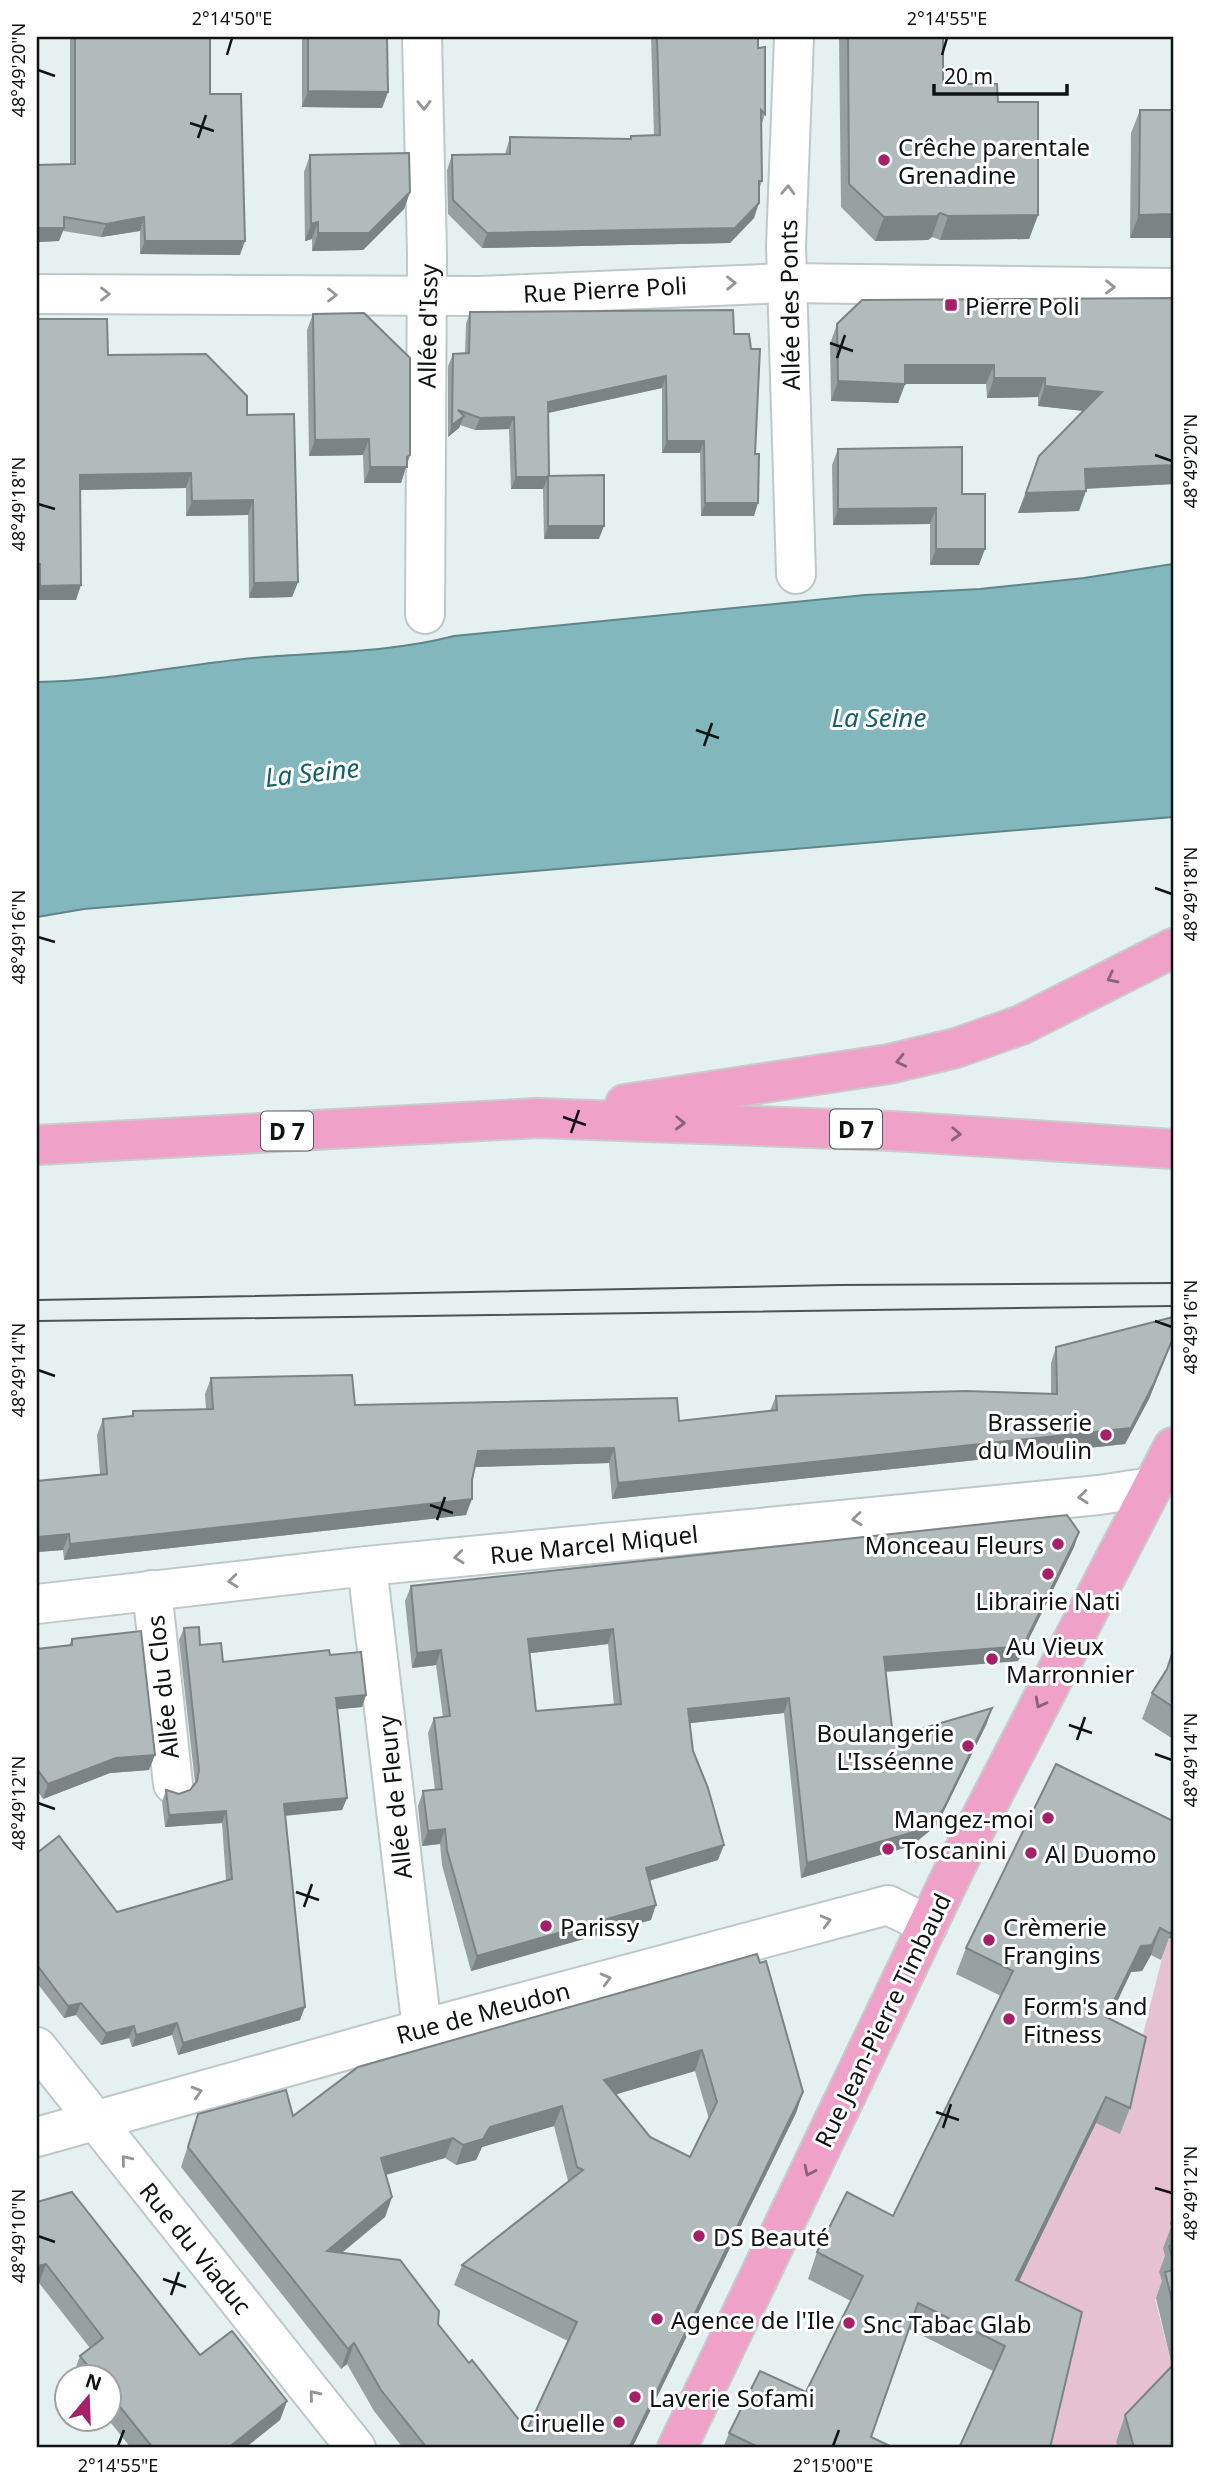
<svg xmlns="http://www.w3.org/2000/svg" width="1210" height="2485" font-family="'Noto Sans',sans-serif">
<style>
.green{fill:#e6c1d0}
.water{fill:#81b7bd;stroke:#5f868a;stroke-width:2}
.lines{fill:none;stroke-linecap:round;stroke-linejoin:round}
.minor-casing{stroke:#bec8c9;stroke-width:42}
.major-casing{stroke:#cacbcb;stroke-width:42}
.minor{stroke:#fff;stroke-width:38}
.major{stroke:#efa1c7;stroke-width:38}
.tram{stroke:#4d5354;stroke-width:2}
.wall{fill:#98a1a2;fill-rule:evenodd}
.shaded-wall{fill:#7c8384}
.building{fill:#b1bbbc;stroke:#7c8384;stroke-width:2;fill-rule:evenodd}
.oneway{stroke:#939595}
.oneway2{stroke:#8a6176}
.ticks{fill:none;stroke:#0f1313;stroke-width:2.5}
.poi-dot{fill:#a51f69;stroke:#fff;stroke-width:2.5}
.labels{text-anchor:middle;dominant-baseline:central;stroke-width:6;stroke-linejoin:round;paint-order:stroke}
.shield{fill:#fff;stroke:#575a5a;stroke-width:2}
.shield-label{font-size:23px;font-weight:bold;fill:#0f1313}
.poi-label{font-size:24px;fill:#0f1313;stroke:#fff;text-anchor:start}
.street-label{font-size:24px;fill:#0f1313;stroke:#fff}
.water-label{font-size:26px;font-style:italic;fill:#176168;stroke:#fff}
.neatline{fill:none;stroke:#0f1313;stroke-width:2.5}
.ticks-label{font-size:18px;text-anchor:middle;fill:#0f1313}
</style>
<rect width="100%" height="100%" fill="#e5f0f1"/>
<polygon class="green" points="1167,1938 1173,1939 1173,2222 1170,2223 1173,2245 1166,2295 1155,2299 1173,2370 1116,2441 1118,2448 1047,2448 1007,2306 1096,2122 1136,2063"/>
<path class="water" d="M1173,564V817L84,909L37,917V682C114,681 188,663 264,657C327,652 393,652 454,636L865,595L980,589L1084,578Z"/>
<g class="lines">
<defs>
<g id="minor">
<polyline points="422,37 427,255 425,614"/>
<polyline points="794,37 786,246 796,574"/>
<polyline points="37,294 479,296 786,283 1173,288"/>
<polyline points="367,1566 422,2029"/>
<polyline points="152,1590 173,1784"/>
<polyline points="37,1604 367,1566 1099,1495 1151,1487"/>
<polyline points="37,2047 356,2448"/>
<polyline points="37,2137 422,2029 888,1905 928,1925"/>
</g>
<g id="major">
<polyline points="625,1104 889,1064 956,1048 1021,1025 1173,948"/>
<polyline points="37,1145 538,1118 893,1131 1173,1149"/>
<polyline points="677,2448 956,1866 1173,1447"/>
</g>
</defs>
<use href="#minor" class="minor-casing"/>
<use href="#major" class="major-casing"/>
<use href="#minor" class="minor"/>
<use href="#major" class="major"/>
<g class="tram">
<polyline points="37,1300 838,1285 1173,1283"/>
<polyline points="37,1321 1173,1306"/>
</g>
</g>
<g class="wall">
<polygon points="70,37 210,37 210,94 240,255 140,254 140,231 101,237 63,231 59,241 37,242 37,165 70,164"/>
<polygon points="302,37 387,37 388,92 382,108 302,107"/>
<polygon points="651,37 758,37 758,48 765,114 761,126 762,181 759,190 754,218 730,243 482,248 448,214 447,170 452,155 505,154 510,137 630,139 631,136 654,135"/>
<polygon points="839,37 943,37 943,84 998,102 1038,215 1029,239 940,240 932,237 928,240 875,241 841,207"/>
<polygon points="1140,110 1173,238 1130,238 1131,133"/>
<polygon points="310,155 410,192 404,209 363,250 312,251 312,239 305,241 304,172"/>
<polygon points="1173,298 1173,484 1086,489 1079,511 1018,513 1039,456 1083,411 1038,406 1038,397 987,398 986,384 905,384 898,403 831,401 830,344 837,324"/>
<polygon points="470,312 734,334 755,454 754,516 701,516 700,453 662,453 662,388 548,413 549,476 599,539 544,539 543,489 511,489 509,429 475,430 460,425 459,428 448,437 448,366 453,354 465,353 466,324"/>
<polygon points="313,314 407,463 401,483 364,483 363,455 309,456 307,330"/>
<polygon points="37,319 108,355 247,415 298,582 292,597 249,598 248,515 186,516 186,488 80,490 76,600 37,600"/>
<polygon points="838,449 962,494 979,565 930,565 930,524 833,525 832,465"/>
<polygon points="1173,1317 1173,1340 1149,1399 1125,1444 612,1499 609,1463 475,1467 466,1515 64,1560 63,1550 37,1552 37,1481 100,1474 97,1435 103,1419 131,1417 133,1411 206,1409 205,1394 211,1378 355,1405 679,1421 770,1411 776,1396 1051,1394 1051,1363 1056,1347"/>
<path d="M1079,1532L1074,1547L1018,1661L886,1672L893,1737L987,1723L937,1825L911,1846L801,1878L784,1713L689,1723L693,1751L718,1860L649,1881L651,1920L471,1971L442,1865L440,1844L422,1846L418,1806L423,1791L435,1790L428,1733L434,1718L443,1717L436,1665L412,1668L405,1601L411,1586ZM608,1644L614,1705L536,1711L530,1653Z"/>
<polygon points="184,1628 200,1645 223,1662 330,1655 366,1695 362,1707 337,1709 347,1798 342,1810 285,1816 300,2020 178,2055 172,2035 132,2047 129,2038 101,2045 76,2015 64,2018 37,1983 37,1853 117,1912 226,1880 222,1823 165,1827 162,1802 166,1790 179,1794 190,1790 195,1782 179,1640"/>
<polygon points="72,1639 149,1770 110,1773 43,1799 37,1790 37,1649 69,1645"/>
<polygon points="1173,1650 1173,1739 1142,1719 1152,1693 1166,1671"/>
<polygon points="1173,1821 1173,1939 1169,1938 1161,1960 1151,1955 1142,1971 1131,1972 1109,2019 1130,2108 1120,2134 1096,2123 1019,2281 1050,2448 993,2371 909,2329 871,2437 894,2448 723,2448 729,2433 806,2392 851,2301 808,2279 817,2252 893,2216 1001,1996 956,1974 966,1948"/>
<path d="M760,1963L803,2092L796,2113L632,2448H403L374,2411L347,2364L341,2369L181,2167L198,2114L293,2116ZM695,2071L709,2119L690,2157L650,2137L616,2094ZM554,2126L568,2181L462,2265L454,2285L568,2341L527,2430L469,2363L438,2324L342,2253L385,2217L392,2197L386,2175L445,2158L456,2165L476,2160L482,2147Z"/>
<polygon points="37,2202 200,2355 287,2401 280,2420 245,2448 131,2448 107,2418 108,2418 108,2376 74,2376 73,2375 80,2356 90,2348 39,2283"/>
<polygon points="1173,2214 1173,2448 1118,2448 1116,2442 1125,2415 1172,2366 1156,2298 1162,2281 1159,2272 1165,2256 1163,2248 1171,2227 1170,2223"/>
</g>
<g class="shaded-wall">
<polygon points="308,91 388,92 382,108 302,107"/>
<polygon points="410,192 404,209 363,250 312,251 318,233"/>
<polygon points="759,203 754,218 730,243 482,248 487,233"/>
<polygon points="940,213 932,237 928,240 875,241 884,217"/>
<polygon points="1173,214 1173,238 1130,238 1139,215"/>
<polygon points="1038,215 1029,239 940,240 948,216"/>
<polygon points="144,217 140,231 101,237 106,224"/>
<polygon points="318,222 312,239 305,241 311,224"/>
<polygon points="37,228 64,228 59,241 37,242"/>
<polygon points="145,241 245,241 240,255 140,254"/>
<polygon points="905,365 994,365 986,384 905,384 898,403 831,401 838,381"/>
<polygon points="666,376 662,388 543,414 548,402"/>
<polygon points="994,378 1045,378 1038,397 987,398"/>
<polygon points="1045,386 1102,392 1095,412 1038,406"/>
<polygon points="464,416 459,428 448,437 452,425"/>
<polygon points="514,417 509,429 475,430 480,418"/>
<polygon points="369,439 363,455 309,456 315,440"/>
<polygon points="667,441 704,441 700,453 662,453"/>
<polygon points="410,455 401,483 364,483 370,467 407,457"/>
<polygon points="1173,465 1173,484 1077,489 1085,469"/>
<polygon points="191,473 186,488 74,490 80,475"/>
<polygon points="516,477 548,477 543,489 511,489"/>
<polygon points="1086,491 1079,511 1018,513 1026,493"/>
<polygon points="253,500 248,515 186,516 192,501"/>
<polygon points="705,503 758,503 754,516 701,516"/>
<polygon points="936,508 930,524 833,525 838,509"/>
<polygon points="548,526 604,526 599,539 544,539"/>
<polygon points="936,549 985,549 979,565 930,565"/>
<polygon points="298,582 292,597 249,598 254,583"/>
<polygon points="81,585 76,600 37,600 37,594 40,586"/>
<polygon points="1173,1338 1149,1399 1125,1444 612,1499 618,1483 1131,1428"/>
<polygon points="614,1448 609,1463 472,1467 478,1451"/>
<polygon points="472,1499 466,1515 64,1560 70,1544"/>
<polygon points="1079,1532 1074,1547 1018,1661 879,1672 884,1657"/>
<polygon points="69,1534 63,1550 37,1552 37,1537"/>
<polygon points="613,1629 608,1644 523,1654 528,1639"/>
<polygon points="441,1650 436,1665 412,1668 417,1653"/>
<polygon points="366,1695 362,1707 331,1710 336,1698"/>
<polygon points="789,1698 784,1713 682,1724 688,1709"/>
<polygon points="992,1708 987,1723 937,1825 911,1846 801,1878 807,1863"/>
<polygon points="155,1755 149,1770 110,1773 43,1799 48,1784 116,1758"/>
<polygon points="347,1798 342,1810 280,1816 284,1804"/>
<polygon points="226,1811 222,1823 165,1827 169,1815"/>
<polygon points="445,1829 440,1844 422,1846 428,1831"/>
<polygon points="724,1845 718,1860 640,1883 646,1868"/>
<polygon points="656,1905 651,1920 471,1971 477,1956"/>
<polygon points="1173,1920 1173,1939 1169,1938 1171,1934"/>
<polygon points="1160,1928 1151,1955 1142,1971 1131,1972 1097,2044 1106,2017 1141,1946"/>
<polygon points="81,2003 76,2015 64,2018 68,2006"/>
<polygon points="305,2007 300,2020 178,2055 183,2043"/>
<polygon points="177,2023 172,2035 132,2047 136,2035"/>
<polygon points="134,2026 129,2038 101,2045 106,2033"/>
<polygon points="702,2050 695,2071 597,2100 604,2080"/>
<polygon points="803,2092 796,2113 632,2448 629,2448"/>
<polygon points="1106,2097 1096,2123 1007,2306 1016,2280"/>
<polygon points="562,2106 554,2126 482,2147 476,2160 456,2165 463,2145 490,2127"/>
<polygon points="453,2138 445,2158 374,2178 381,2158"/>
<polygon points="392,2197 385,2217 319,2271 327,2251"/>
<polygon points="46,2264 39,2283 37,2283 37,2266"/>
<polygon points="354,2343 347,2364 341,2369 348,2349"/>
<polygon points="287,2401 280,2420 245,2448 228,2448"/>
</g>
<g class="building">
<polygon points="75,37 210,37 210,94 241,94 245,241 145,241 144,217 106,224 64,217 64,228 37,228 37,165 75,164"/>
<polygon points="308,37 387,37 388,92 308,91"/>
<polygon points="657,37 758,37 758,48 765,47 765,114 761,110 762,181 759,181 759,203 735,228 487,233 453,200 452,155 510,154 510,137 631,139 631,136 660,135"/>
<polygon points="848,37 943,37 943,84 997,84 998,102 1038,102 1038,215 948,216 940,213 937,216 884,217 849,184"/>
<polygon points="1140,110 1173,110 1173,214 1139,215"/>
<polygon points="409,153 410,192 369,233 318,233 318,222 311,224 310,155"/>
<polygon points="1173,298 1173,465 1085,469 1086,491 1026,493 1039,456 1102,392 1045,386 1045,378 994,378 994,365 905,365 905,384 838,381 837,324 862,300"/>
<polygon points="733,310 734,334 749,334 751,349 760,349 755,454 759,454 758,503 705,503 704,441 667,441 666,376 548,402 549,477 516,477 514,417 480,418 458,410 464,416 452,425 453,354 469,353 470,312"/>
<polygon points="364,313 410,358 410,455 407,457 407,467 370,467 369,439 315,440 313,314"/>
<polygon points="37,319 107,319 108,355 206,354 247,396 247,415 294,414 298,582 254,583 253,500 192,501 191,473 80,475 81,585 40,586 40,564 37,564"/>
<polygon points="962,447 962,494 985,494 985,549 936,549 936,508 838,509 838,449"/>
<polygon points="604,475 604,526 548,526 548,476"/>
<polygon points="1173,1317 1173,1338 1154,1383 1131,1428 618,1483 614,1448 478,1451 472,1480 472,1499 70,1544 69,1534 37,1537 37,1481 107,1474 103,1419 133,1416 133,1411 213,1409 211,1378 352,1375 355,1405 677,1398 679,1421 777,1410 776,1396 966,1391 1057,1394 1056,1347"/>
<path d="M1067,1515L1079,1532L1023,1646L884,1657L893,1737L992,1708L943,1810L917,1831L807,1863L789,1698L688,1709L693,1751L708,1788L724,1845L646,1868L656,1905L477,1956L447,1850L445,1829L428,1831L423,1791L442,1789L434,1718L450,1716L441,1650L417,1653L411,1586ZM613,1629L621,1704L536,1711L528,1639Z"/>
<polygon points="199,1627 200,1645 221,1643 223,1662 329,1650 330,1655 361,1652 366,1695 336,1698 347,1798 284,1804 305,2007 183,2043 177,2023 136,2035 134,2026 106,2033 81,2003 68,2006 37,1965 37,1853 59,1836 117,1912 232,1879 226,1811 169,1815 166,1790 179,1794 190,1790 197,1781 199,1770 184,1628"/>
<polygon points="141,1631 155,1755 116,1758 48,1784 37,1769 37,1649 72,1645 72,1639"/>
<polygon points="1173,1651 1173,1707 1152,1693 1167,1669"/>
<polygon points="1056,1764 1173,1821 1173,1923 1171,1934 1160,1928 1152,1945 1141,1946 1106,2017 1146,2037 1130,2108 1106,2097 1016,2280 1082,2312 1050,2448 959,2448 1005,2346 918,2303 871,2437 894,2448 760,2448 729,2433 760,2371 806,2392 863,2276 817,2252 847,2192 893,2216 1013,1971 966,1948"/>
<path d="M757,1954L760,1963L766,1961L803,2092L629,2448H427L381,2390L354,2343L348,2349L188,2147L198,2114L286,2090L293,2116L358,2067ZM702,2050L717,2102L690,2157L650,2137L604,2080ZM562,2106L577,2167L583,2170L462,2265L577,2322L527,2430L472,2360L469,2363L438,2324L439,2311L400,2260L327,2251L392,2197L381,2158L453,2138L463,2145L483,2139L490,2127Z"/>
<polygon points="72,2192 200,2355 232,2331 287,2401 228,2448 153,2448 108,2392 108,2376 96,2376 80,2356 103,2338 46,2264 37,2266 37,2202"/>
<polygon points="1173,2245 1173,2261 1169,2246"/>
<polygon points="1173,2270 1173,2305 1165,2272"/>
<polygon points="1173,2365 1173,2448 1134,2448 1125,2415"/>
</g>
<defs><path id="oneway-chevron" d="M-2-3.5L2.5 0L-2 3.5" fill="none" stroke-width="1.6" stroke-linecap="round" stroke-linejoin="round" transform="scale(1.75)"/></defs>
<g class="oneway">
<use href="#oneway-chevron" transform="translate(424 105) rotate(89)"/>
<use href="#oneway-chevron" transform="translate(788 190) rotate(-88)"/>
<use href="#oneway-chevron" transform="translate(731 283) rotate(-1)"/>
<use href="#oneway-chevron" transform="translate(1110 287) rotate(1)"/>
<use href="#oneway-chevron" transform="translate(105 294)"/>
<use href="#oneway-chevron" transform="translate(332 295)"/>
<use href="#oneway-chevron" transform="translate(1083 1497) rotate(174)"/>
<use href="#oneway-chevron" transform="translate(857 1519) rotate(174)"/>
<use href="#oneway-chevron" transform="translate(459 1557) rotate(174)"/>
<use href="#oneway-chevron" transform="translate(233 1581) rotate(174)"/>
<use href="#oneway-chevron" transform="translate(826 1921) rotate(-15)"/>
<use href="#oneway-chevron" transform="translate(606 1979) rotate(-15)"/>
<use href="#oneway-chevron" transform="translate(197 2092) rotate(-16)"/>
<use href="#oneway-chevron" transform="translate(126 2160) rotate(-129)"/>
<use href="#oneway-chevron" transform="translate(314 2395) rotate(-129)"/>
</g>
<g class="oneway2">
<use href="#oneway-chevron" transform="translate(1112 978) rotate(153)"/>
<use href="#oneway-chevron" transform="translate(901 1061) rotate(167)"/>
<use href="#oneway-chevron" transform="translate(680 1123) rotate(2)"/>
<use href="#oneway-chevron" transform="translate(956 1134) rotate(3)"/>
<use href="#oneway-chevron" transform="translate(1040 1703) rotate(118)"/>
<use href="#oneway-chevron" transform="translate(809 2171) rotate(116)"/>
</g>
<path class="ticks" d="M227,55L232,38M942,55L947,38M38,70L55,76M190,123L214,131M198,138L206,115M830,343L853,351M837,358L845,335M1155,455L1172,461M38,504L55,509M696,730L719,738M704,746L712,723M1155,888L1172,894M38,937L55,942M563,1117L586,1125M571,1133L579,1110M1155,1321L1172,1327M38,1370L55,1376M430,1505L453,1513M437,1520L445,1497M1069,1725L1092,1733M1077,1740L1085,1717M1155,1754L1172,1760M38,1803L55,1809M296,1892L319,1900M304,1907L312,1884M936,2112L959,2120M943,2128L951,2104M1155,2188L1172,2193M38,2236L55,2242M163,2279L186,2287M171,2295L179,2272M118,2446L124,2430M833,2446L839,2430"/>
<g class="poi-dot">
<circle cx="884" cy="160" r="7"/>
<rect x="944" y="298" width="14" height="14" rx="3.5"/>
<circle cx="1106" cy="1435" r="7"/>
<circle cx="1058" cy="1544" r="7"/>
<circle cx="1048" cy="1574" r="7"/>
<circle cx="992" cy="1659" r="7"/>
<circle cx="968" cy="1746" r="7"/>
<circle cx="1048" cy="1818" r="7"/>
<circle cx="888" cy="1849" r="7"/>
<circle cx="1031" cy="1853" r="7"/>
<circle cx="546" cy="1926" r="7"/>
<circle cx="989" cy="1940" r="7"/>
<circle cx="1009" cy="2019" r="7"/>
<circle cx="699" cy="2236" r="7"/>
<circle cx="657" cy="2319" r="7"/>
<circle cx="849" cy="2323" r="7"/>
<circle cx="635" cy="2397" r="7"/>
<circle cx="619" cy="2422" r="7"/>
</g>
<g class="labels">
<g class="shield">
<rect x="830" y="1109.5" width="52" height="39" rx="5"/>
<rect x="261" y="1111.5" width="52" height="39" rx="5"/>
</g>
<g class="shield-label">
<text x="856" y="1129">D 7</text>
<text x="287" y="1131">D 7</text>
</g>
<g class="poi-label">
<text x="898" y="146">Crêche parentale<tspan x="898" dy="28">Grenadine</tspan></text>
<text x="965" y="305">Pierre Poli</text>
<text x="1092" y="1421" text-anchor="end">Brasserie<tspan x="1092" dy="28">du Moulin</tspan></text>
<text x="1044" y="1544" text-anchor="end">Monceau Fleurs</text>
<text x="1048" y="1600" text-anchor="middle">Librairie Nati</text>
<text x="1006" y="1645">Au Vieux<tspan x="1006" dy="28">Marronnier</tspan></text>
<text x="954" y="1732" text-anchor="end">Boulangerie<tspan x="954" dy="28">L'Isséenne</tspan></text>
<text x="1034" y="1818" text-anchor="end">Mangez-moi</text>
<text x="902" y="1849">Toscanini</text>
<text x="1045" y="1853">Al Duomo</text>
<text x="560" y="1926">Parissy</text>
<text x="1003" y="1926">Crèmerie<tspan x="1003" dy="28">Frangins</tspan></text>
<text x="1023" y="2005">Form's and<tspan x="1023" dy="28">Fitness</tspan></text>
<text x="713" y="2236">DS Beauté</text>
<text x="671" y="2319">Agence de l'Ile</text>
<text x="863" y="2323">Snc Tabac Glab</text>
<text x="649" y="2397">Laverie Sofami</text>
<text x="605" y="2422" text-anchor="end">Ciruelle</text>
</g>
<g class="street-label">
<text transform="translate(605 289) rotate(-3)">Rue Pierre Poli</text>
<text transform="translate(789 305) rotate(-91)">Allée des Ponts</text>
<text transform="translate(427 326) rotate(-89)">Allée d'Issy</text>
<text transform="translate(594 1544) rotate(-6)">Rue Marcel Miquel</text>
<text transform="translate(162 1687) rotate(-96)">Allée du Clos</text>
<text transform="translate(394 1797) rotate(-96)">Allée de Fleury</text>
<text transform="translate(483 2012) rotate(-15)">Rue de Meudon</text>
<text transform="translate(882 2020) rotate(-64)">Rue Jean-Pierre Timbaud</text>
<text transform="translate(196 2248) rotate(51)">Rue du Viaduc</text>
</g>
<g class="water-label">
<text x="879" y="717">La Seine</text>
<text transform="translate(312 772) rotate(-6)">La Seine</text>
</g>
</g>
<rect width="1210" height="2485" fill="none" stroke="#ffffff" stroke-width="77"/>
<g transform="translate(88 2398) rotate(19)"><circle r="33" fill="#ffffff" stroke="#9fa1a1" stroke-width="2"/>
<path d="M0-5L12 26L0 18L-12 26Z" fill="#a51f69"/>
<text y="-10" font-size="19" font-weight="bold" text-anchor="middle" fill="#0f1313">N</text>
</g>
<path d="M934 84v10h133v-10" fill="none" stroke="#0f1313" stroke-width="3.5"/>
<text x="944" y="84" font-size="21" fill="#0f1313" stroke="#ffffff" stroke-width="5" paint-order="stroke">20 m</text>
<rect x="38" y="38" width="1134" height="2408" class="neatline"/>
<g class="ticks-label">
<text x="232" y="25">2°14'50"E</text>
<text x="947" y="25">2°14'55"E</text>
<text transform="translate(19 70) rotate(-90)" y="6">48°49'20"N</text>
<text transform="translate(1191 461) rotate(-90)" y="6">48°49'20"N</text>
<text transform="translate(19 504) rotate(-90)" y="6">48°49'18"N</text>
<text transform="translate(1191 894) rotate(-90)" y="6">48°49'18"N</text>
<text transform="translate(19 937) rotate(-90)" y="6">48°49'16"N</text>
<text transform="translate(1191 1327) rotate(-90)" y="6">48°49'16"N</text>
<text transform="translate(19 1370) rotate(-90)" y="6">48°49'14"N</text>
<text transform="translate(1191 1760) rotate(-90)" y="6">48°49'14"N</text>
<text transform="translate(19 1803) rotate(-90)" y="6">48°49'12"N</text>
<text transform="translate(1191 2193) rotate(-90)" y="6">48°49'12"N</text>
<text transform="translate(19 2236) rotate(-90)" y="6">48°49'10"N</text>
<text x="118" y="2472">2°14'55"E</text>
<text x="833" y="2472">2°15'00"E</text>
</g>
</svg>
